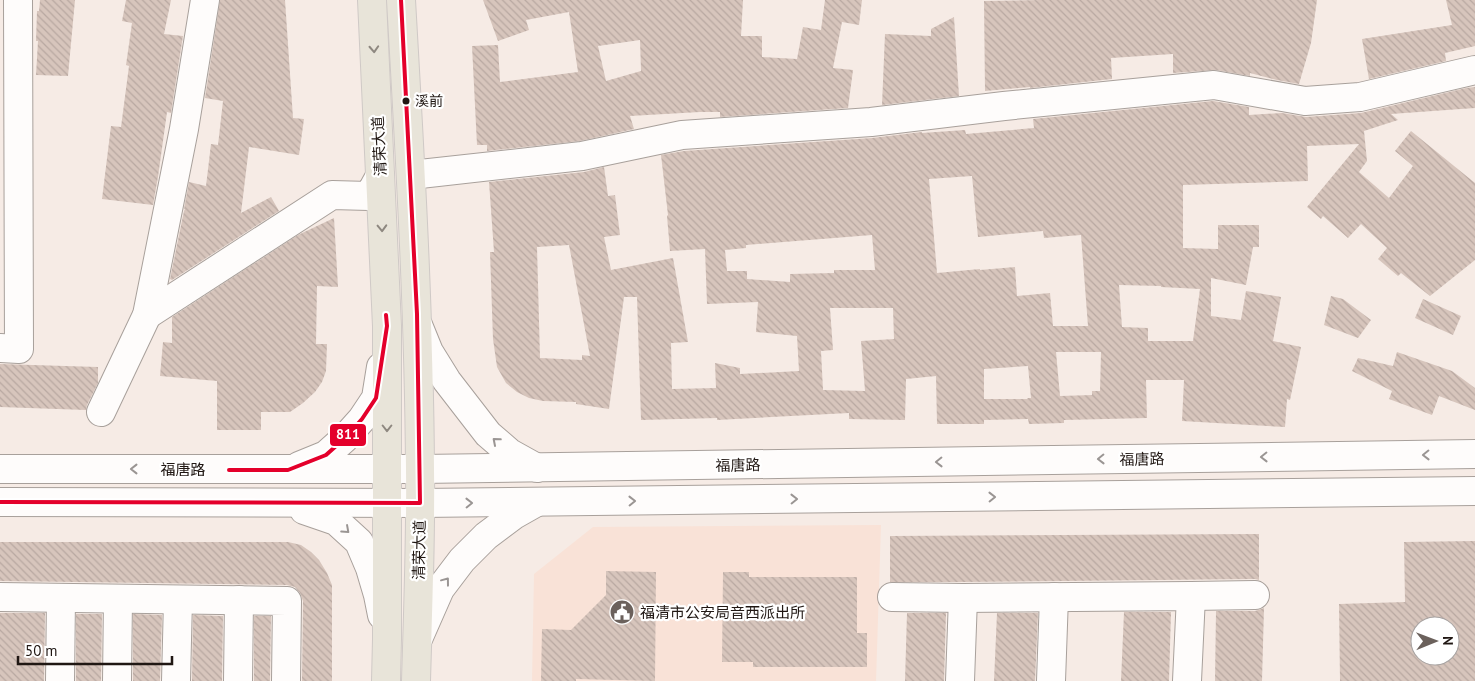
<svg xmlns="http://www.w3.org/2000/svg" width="1475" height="681" font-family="'PT Sans','Noto Sans SC',sans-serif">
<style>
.built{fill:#f9e2d7}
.building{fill:url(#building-back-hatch);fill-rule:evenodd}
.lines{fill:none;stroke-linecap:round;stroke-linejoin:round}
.minor-casing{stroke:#a8a09b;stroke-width:30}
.major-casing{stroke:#cfc9c6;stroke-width:30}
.minor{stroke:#fefcfb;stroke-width:28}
.major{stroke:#e8e4d9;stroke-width:28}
.bus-1-casing{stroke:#fff;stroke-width:8}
.bus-1{stroke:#e4002b;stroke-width:4}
.oneway{stroke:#8e8880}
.oneway2{stroke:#9a9593}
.bus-dot{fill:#201713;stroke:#fff;stroke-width:2}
.labels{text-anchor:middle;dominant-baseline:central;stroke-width:4.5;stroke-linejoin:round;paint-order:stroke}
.bus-label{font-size:14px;fill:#201713;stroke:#fff;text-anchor:start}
.street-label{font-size:15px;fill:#201713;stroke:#fff}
.poi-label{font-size:15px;fill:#201713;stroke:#fff;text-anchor:start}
.line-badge{stroke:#fff;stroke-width:2}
.badge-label{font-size:14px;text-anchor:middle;font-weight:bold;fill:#fff}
</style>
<defs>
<pattern id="building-back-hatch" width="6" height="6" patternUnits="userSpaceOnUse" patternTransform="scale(1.25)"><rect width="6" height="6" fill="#d7c5bc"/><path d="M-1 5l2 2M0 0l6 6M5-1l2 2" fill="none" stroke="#b8a8a1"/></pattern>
</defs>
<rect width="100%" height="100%" fill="#f6ebe5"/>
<polygon class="built" points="881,525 876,681 532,681 534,574 593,527"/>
<g class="building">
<polygon points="40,0 75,0 68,76 36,75 38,41 36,41 37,11 39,11"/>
<polygon points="126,0 171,0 164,34 183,36 171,113 167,112 158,177 153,205 102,199 111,126 121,127 129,66 126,65 132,23 122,21"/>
<polygon points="220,0 285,0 293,118 304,119 299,155 249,147 241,213 271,197 279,211 172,280 170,279 184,211 185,209 184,209 189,182 206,186 211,144 218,145 223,101 205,98"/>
<path d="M483,0H743L741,36H762V57L797,59L803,27L821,30L825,0H862L859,25L842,22L833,68L853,70L848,108L720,117V112H700L630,116L634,129L580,141L487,151V145H477L472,46L498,45L500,82L578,72L569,12L526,20L529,30L498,41ZM640,40L641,71L606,81L598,46Z"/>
<polygon points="1040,0 1317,0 1311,43 1299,84 1277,80 1250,73 1250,76 1216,70 1173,73 1173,54 1111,58 1112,79 1030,88 1030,87 985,91 984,1"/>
<polygon points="1446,0 1475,0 1475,46 1445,53 1446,61 1369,79 1362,39 1452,25"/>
<polygon points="954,17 959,96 882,105 885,34 931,36 931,29"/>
<path d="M1475,87V108L1391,114L1398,120L1364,131L1367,161L1359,172L1389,198L1413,166L1395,151L1411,131L1475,183V260L1430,296L1401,273L1398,276L1378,259L1387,248L1361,224L1348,238L1323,216L1321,219L1307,207L1359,144L1307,146L1308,181L1183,185V248L1218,249V225H1259V247H1253L1246,285L1211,278V316L1241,320L1246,291L1281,297L1273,341L1301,347L1290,400L1287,399L1285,427L1182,421L1184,380H1146L1147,418L1064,420V423L1029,424L1028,419L984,420V424H937L936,376L906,379L905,420L849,419V413L717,420V418L641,420L637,297H624L609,409L576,404V402L543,401L529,398L517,392L506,383L497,367L493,339L490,252H494L489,182L584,172L604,167L608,196L615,195L620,235L604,237L611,270L673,258L688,342L671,343L672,389L716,388L715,363L740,368V374L799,371L797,336L756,332L758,302L707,304L705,249L670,251L667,216L668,215L661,155L684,151L872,138L922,132V133L965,130L966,134L1034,128L1033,119L1213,101L1249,107V115L1282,113L1306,117L1361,113L1466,88ZM972,176L978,237L1043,231L1044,238L1081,235L1088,326H1053L1050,293L1017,296L1015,267L980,270V269L937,273L929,179ZM872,235L875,270H834V273L790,274V282L747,279V271H727L725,250L746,248V245L771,243ZM569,245L590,356L582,355V360L540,358L537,247ZM1119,285L1161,286V287L1200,289L1193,341H1148V328L1122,327ZM830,308H893L894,339L861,341L865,391L823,390L821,351L833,350ZM1056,352H1101L1100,391H1092V395L1060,396ZM1028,366L1031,398H1027L1028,399H984V369Z"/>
<polygon points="334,218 338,287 317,286 316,344 327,344 326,371 322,382 315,392 303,403 290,412 261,412 261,430 217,430 217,381 160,376 163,342 172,343 172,317 298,235"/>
<polygon points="1331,296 1343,299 1371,320 1358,338 1324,325"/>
<polygon points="1423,299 1461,316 1453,335 1415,318"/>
<polygon points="1397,352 1452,371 1475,388 1475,410 1439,396 1432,415 1389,399 1392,391 1352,371 1358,358 1393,366"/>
<polygon points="0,364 98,367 98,383 87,405 86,410 0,407"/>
<polygon points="1259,534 1259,580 1255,579 963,582 890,582 890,536"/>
<path d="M1475,541V681H1340L1339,604L1405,602L1404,542ZM1420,626H1450V656H1420Z"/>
<polygon points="0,542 288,542 301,545 311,552 319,560 327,573 332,585 332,681 302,681 303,601 300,593 295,587 287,585 0,581"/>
<polygon points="606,571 656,572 655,681 576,679 576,681 541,681 542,629 571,630 606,595"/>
<polygon points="723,572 749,572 749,577 857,577 857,633 867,633 867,667 753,667 753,662 722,662"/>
<polygon points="1264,608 1262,681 1215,681 1216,611 1255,611"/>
<polygon points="1124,612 1171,612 1169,681 1121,681"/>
<polygon points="0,613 45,613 44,681 0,681"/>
<polygon points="907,613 946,613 944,681 905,681"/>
<polygon points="997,613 1038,613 1035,681 994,681"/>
<polygon points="76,614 102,614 101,681 76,681"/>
<polygon points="133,614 162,615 160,681 133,681"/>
<polygon points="193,615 223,616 222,681 192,681"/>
<polygon points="254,616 271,616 270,681 254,681"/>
</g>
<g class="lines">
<defs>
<g id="minor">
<polyline points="411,175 582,156 682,135 871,122 1004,106 1214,85 1305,101 1360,97 1475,70"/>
<polyline points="147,315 332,195 369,196 380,176"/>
<polyline points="418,325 429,352 447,381 488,434 510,453 537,468"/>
<polyline points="0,348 19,349 18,0"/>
<polyline points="101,412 147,315 184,129 205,0"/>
<polyline points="299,466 326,455 345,438 362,419 376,398 381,367"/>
<polyline points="0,469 420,469 1475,454"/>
<polyline points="0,502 420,503 1475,491"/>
<polyline points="304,510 336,521 359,542 370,568 378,595 382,615"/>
<polyline points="1191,596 1255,595"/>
<polyline points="0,597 287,601 286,681"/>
<polyline points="892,597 963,598 1191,596 1187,681"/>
<polyline points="418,639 440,589 462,560 486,536 514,515 537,502"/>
<polyline points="60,681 61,598"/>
<polyline points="117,681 118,599"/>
<polyline points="176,681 178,600"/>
<polyline points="238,681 239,600"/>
<polyline points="960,681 963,598"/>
<polyline points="1051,681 1054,597"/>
</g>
<g id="major">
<polyline points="372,0 387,326 387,639 386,681"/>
<path d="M401,0C410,156 419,312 420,469C421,540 418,610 416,681"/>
</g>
</defs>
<use href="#minor" class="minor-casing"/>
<use href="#major" class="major-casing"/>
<use href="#minor" class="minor"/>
<use href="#major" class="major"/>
<defs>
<g id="bus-1">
<polyline points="229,470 288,470 326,455 345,438 362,419 376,398 387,326 386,315"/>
<polyline points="0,502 420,503 417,314 401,0"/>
</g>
</defs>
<use href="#bus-1" class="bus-1-casing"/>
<use href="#bus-1" class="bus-1"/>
</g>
<defs><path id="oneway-chevron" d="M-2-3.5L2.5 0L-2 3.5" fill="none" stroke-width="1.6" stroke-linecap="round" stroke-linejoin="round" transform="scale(1.25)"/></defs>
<g class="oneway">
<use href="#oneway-chevron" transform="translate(374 49) rotate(87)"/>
<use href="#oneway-chevron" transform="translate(382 228) rotate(88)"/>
<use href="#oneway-chevron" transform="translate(387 428) rotate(90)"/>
</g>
<g class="oneway2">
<use href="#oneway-chevron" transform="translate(496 441) rotate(-139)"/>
<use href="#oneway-chevron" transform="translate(1426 455) rotate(179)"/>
<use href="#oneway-chevron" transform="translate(1264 457) rotate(179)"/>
<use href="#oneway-chevron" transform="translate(1101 459) rotate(179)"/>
<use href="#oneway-chevron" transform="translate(939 462) rotate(179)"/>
<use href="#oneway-chevron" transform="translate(134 469) rotate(-180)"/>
<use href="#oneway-chevron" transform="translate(992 497) rotate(-1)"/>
<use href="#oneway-chevron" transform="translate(794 499) rotate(-1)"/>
<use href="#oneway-chevron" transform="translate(632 501) rotate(-1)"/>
<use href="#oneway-chevron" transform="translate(469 503) rotate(-1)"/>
<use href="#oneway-chevron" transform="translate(346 530) rotate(42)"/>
<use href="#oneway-chevron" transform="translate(446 581) rotate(-53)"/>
</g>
<defs>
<symbol id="civic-disc" viewBox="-11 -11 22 22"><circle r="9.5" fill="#6b615c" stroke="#fff"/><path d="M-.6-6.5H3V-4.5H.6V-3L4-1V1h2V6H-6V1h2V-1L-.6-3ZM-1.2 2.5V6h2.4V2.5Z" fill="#fff"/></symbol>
</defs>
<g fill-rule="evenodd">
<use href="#civic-disc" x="608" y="598" width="28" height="28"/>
</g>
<circle class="bus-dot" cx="406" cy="101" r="4.5"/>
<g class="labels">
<g class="bus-label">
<text x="415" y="101">溪前</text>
</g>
<g class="street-label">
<text transform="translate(379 146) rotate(-93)">清荣大道</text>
<text transform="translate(1142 459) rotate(-1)">福唐路</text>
<text transform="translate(738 465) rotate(-1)">福唐路</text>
<text x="183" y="469">福唐路</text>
<text transform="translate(419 550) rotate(-89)">清荣大道</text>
</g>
<g class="poi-label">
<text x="640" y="612">福清市公安局音西派出所</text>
</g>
</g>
<rect class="line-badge" x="329" y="423" width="38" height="24" rx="5" fill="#e4002b"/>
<g class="badge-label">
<text x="348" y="439">811</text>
</g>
<g transform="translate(1435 641) rotate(89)"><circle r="24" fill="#ffffff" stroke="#a6a2a1"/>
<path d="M0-4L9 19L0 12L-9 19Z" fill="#6b615c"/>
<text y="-8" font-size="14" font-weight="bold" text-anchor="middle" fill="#201713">N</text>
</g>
<path d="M18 656v8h154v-8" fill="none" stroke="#201713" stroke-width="2.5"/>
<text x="25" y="656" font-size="15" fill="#201713" stroke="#ffffff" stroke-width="4" paint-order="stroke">50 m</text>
</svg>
